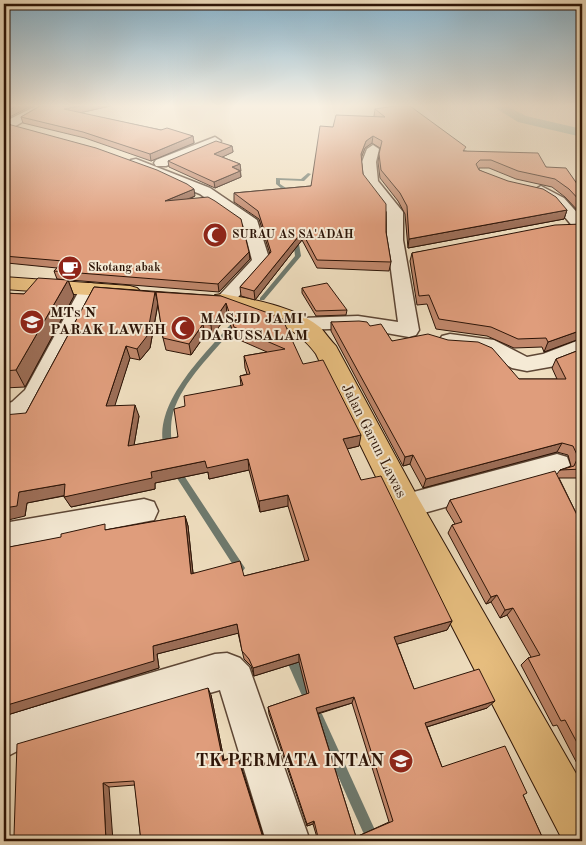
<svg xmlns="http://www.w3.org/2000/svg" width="586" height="845" font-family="'Old Standard TT',serif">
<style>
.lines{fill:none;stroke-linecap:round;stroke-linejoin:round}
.stream{fill:#6e796d;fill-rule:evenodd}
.canal{fill:#9abcb1;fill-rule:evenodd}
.minor-casing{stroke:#5d4635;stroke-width:3}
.major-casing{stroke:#2c1407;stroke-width:2}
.minor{fill:#f5ead5;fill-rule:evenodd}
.major{fill:#e8bf80;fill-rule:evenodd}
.wall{fill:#c0876b;stroke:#2c1407;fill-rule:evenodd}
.shaded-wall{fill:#9c6e57;stroke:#2c1407}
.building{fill:#df9d7c;stroke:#2c1407;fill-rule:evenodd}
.labels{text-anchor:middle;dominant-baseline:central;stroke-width:4;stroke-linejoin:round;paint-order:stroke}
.far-poi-label{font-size:12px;font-weight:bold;fill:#2c1407;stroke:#f5ead5;text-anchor:start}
.poi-label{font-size:15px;font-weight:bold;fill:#2c1407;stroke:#f5ead5;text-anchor:start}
.street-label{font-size:15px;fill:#2c1407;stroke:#f5ead5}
.near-poi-label{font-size:18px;font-weight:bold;fill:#2c1407;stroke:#f5ead5;text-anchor:end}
</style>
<rect width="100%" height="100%" fill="#efdebf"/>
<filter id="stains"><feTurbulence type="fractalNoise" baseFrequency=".004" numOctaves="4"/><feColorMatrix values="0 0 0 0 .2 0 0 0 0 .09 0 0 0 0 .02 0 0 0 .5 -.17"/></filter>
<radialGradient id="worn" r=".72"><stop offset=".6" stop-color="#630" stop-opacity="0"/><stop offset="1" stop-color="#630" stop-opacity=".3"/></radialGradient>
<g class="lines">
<g class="stream">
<polygon points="308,173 311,174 304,181 280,180 280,184 292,192 292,194 288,194 276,184 276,178 301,179"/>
<polygon points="293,237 298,238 301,256 264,300 260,300 260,298 295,256"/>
<path d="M232,324L235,326L234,327C213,354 183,380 173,413C170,425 171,436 172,448L171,450H165C150,406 204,355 230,325Z"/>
<polygon points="176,467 179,468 243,565 245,568 243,571 240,572 237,571 173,472 172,470 173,468"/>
<polygon points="290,652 294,653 317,703 315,707 311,709 307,707 285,657 286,653"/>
<polygon points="318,712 322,714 380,841 367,841 312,718 314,714"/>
</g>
<polygon class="canal" points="492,106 507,106 526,116 582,129 582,137 518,122"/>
<defs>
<g id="minor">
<polygon points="36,106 50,106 12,128 4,127 4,122"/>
<polygon points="215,137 221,141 219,144 166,166 156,166 154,163 156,160"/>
<polygon points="373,145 379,149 376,162 378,181 403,212 403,240 419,330 416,335 409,337 358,328 301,330 294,328 291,324 294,320 301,318 358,316 398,322 387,240 387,212 364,182 362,162 367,149"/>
<polygon points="136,159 210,188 257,220 270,261 232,304 218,304 215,300 252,260 243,225 200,194 131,166 129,163 131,160"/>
<polygon points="541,186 564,198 582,218 582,229 574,228 554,204 534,190"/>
<polygon points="90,283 97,285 100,289 42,402 30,414 4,424 4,405 12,402 25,390 80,289 83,285"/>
<polygon points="450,334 494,340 527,357 543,354 582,339 582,354 555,366 527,371 512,368 481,351 442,346 439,341 442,336"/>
<polygon points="557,454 567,457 570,465 567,473 406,518 396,515 392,506 396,497 406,494"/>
<polygon points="144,499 154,502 158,511 154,520 4,549 4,523"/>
<polygon points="227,653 240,658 249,667 310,841 266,841 220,690 27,746 4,758 4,716 215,654"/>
</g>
<g id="major">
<polygon points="4,277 130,286 137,288 141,292 137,296 130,298 4,289"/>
<path d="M223,294C255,300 295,306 321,328C326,334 331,341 336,346L417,496L582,784V841H563L395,516L316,354C292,320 254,314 215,305L212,300L215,295Z"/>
</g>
</defs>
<use href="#minor" class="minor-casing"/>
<use href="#major" class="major-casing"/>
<use href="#minor" class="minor"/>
<use href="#major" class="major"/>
</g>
<g class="wall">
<polygon points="40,106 110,106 79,113 161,130 193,136 194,143 151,161 85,138 23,123 21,117"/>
<polygon points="375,109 465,151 546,167 582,191 582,215 565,197 552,187 516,179 489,168 479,168 479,170 567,210 564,219 408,248 405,214 398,201 380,178 378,162 380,148 372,143 365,148 361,158 363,174 386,232 391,262 389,271 317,268 302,240 255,300 241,296 240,287 270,254 259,219 234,202 234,193 311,186 333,127 375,117 374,116"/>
<polygon points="4,123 195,196 190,199 249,252 250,259 219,292 57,279 54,271 57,268 7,263 4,266"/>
<polygon points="232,146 233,152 222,157 240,164 241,177 215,188 169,167 168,161"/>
<polygon points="582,224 582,338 544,352 542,347 514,348 487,336 436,329 427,304 417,305 410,261 412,253"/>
<polygon points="68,280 74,296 25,387 4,388 4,293 24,294"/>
<path d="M94,287L221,296L303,364L359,446L347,449L361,480L452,621L447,630L397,644L414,689L487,708L427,727L442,767L523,795L544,841H402L401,838L393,841H318L313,824L307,826L269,714L268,707L307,694L299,662L254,676L251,666L244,659L238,633L157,654L159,668L4,716V548L185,516L188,526L193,573L244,576L305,561L288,506L260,512L249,470L209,479L208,472L155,483V489L71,507L64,496L27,503L25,516L26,413ZM158,304L163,338L166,350L191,355L205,335L212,337L227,315L235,338L267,352L244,356L245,368L247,374L240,376L241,386L185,406L178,437L134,445L139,416L114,406L130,358L140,360L150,348ZM352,703L389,822L356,837L318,714Z"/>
<polygon points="302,288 347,310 346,315 316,316 302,293"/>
<polygon points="331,322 370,326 392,341 519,379 557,379 552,368 556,359 582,349 582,478 559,478 582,525 582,773 557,725 553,726 521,665 528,658 531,657 507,615 500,618 491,602 486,604 448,533 452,525 455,524 446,509 450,500 557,474 560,470 571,466 568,455 557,452 423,488 410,464 403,466 331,331"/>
<polygon points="211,695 224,760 237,755 265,841 141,841 135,785 109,787 14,836"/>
</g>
<g class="shaded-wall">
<polygon points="16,106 31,106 4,120 4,113"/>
<polygon points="79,106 110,106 66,116 64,109"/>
<polygon points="193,136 194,143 151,161 150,154"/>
<polygon points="373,136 372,143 365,148 360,161 361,154 366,141"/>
<polygon points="232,146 233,152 214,161 214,154"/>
<polygon points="240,164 241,171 232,167"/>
<polygon points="240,171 241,177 215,188 214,182"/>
<polygon points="194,189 195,196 166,208 165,201"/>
<polygon points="567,210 564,219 408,248 409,239"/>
<polygon points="302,232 302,240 255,300 254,291"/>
<polygon points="249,252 250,259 219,292 218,284"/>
<polygon points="4,257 7,263 4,266"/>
<polygon points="68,280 74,296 25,387 16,370"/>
<polygon points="155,292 158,303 150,348 140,360 137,349"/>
<polygon points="226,303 227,315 212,337 211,325"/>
<polygon points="203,324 205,335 191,355 189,344"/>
<polygon points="582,330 582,338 544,352 548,342"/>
<polygon points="126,346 130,358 111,418 106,406"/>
<polygon points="135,405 139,416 132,457 128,446"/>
<polygon points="361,435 359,446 342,450 343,439"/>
<polygon points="562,443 557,452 423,488 426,479"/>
<polygon points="413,455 410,464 403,466 405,457"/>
<polygon points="248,459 249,470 209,479 208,472 155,483 155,489 71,507 64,497 151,472 205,461"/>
<polygon points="65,484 72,494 27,503 25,516 4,521 4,508 19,492"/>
<polygon points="288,495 288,506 260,512 259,501"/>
<polygon points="185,516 188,526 194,583 191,574"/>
<polygon points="497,595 491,602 486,604 491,597"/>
<polygon points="513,608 507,615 500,618 505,610"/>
<polygon points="452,621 447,630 391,646 394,637"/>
<polygon points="237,624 239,633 157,654 159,668 4,716 4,706 153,646"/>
<polygon points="299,654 299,662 254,676 253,668"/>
<polygon points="208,688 211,695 225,765 223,761"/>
<polygon points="354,697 352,703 315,714 316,708"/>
<polygon points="495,701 487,708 420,729 425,723"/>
<polygon points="237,755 239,759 265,841 264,841"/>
<polygon points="103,783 109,787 113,841 106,841"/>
<polygon points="314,821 313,824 307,826 307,824"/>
</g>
<g class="building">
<polygon points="4,106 16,106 4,113"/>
<polygon points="40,106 79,106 64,109 161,130 167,128 193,136 150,154 83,132 21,117"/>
<polygon points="395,106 410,106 466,147 463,151 538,153 546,167 566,168 582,191 582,203 569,189 555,179 518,171 491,160 480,160 476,164 479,170 508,181 543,189 556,197 567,210 409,239 407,206 400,193 381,170 379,154 382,141 373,136 366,141 361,154 363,174 386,204 386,232 391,262 317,260 302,232 254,291 240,287 271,252 258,211 234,193 311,186 320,126 333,127 336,115 385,117 375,109"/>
<polygon points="4,123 96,148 157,170 187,184 194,189 165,201 208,197 215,201 241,219 249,252 218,284 54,271 63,261 4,256"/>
<polygon points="216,141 232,146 214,154 240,164 232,167 240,171 214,182 168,161"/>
<polygon points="582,224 582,330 548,342 546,338 518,339 491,327 439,319 429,295 419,296 412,253 555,225"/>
<polygon points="38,278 68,280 16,370 4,371 4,293 24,294"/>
<polygon points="327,283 347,310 316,311 302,288"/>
<path d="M94,287L155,292L147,336L137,349L126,346L106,406L135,405L128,446L178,437L174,409L185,406L184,396L243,385L240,376L250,374L244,356L285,349L234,327L226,303L211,325L203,324L189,344L163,338L156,292L221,296L282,318L303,364L323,360L361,435L343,439L361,480L381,476L452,621L394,637L414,689L479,669L495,701L425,723L442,767L505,746L527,793L523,795L544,841H407L406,837L393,841H319L314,821L307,824L268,707L309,693L299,654L253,668L249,659L242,651L237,624L153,646L154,661L4,706V548L61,537V534L105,524V530L185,516L191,574L240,561L244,576L309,560L288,495L259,501L248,459L207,468L205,461L151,472L152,478L64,497L65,484L19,492L17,506L4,508V415L26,413ZM354,697L393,821L356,837L316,708Z"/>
<polygon points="359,321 367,322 370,326 381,324 392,341 428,334 448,340 478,342 492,348 519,379 566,379 556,359 582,349 582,469 560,470 574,466 578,457 573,446 562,443 426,479 413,455 405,457 331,322"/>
<polygon points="555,471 582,525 582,752 565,720 561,721 528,658 540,655 513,608 505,610 497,595 491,597 452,525 462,522 450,500"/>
<polygon points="208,688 223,761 237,755 264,841 141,841 134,781 103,783 106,841 11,841 11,837 14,836 17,744"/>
</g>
<linearGradient id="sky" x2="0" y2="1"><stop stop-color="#89b7d2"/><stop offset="0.47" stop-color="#f8f0e2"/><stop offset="1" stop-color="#f8f0e2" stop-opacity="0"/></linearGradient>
<rect width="586" height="225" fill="url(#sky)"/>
<defs>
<symbol id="mosque-disc" viewBox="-11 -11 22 22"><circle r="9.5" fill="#8f2418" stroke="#f5ead5"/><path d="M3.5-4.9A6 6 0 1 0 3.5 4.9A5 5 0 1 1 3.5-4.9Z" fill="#fff"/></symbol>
<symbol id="cafe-disc" viewBox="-11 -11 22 22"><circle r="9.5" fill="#8f2418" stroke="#f5ead5"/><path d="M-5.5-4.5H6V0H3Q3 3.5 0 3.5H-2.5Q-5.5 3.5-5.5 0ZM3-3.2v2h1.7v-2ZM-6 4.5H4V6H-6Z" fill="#fff"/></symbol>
<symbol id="school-disc" viewBox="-11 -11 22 22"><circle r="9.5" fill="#8f2418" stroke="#f5ead5"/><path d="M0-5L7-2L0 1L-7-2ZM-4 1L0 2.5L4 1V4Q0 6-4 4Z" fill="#fff"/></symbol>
</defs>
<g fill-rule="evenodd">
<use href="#mosque-disc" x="201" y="221" width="28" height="28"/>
<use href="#cafe-disc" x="56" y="254" width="28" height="28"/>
<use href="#school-disc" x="18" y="308" width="28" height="28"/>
<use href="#mosque-disc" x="169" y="314" width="28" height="28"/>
<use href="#school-disc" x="387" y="747" width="28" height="28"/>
</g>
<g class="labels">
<g class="far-poi-label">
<text x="232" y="235">SURAU AS SA'ADAH</text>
<text x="88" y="268">Skotang abak</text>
</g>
<g class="poi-label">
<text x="50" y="313">MTs N<tspan x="50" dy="17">PARAK LAWEH</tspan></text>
<text x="200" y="319">MASJID JAMI'<tspan x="200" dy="17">DARUSSALAM</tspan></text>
</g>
<g class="street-label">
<text transform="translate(373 441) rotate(63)">Jalan Garun Lawas</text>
</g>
<g class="near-poi-label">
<text x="384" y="761">TK PERMATA INTAN</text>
</g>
</g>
<rect width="586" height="845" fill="none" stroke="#efdebf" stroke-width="20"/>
<rect x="5" y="5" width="576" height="835" fill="none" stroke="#2c1407" stroke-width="2.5"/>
<rect x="10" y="10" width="566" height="825" fill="none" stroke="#2c1407"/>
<rect width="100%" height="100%" filter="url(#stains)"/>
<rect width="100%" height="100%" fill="url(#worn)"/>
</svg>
